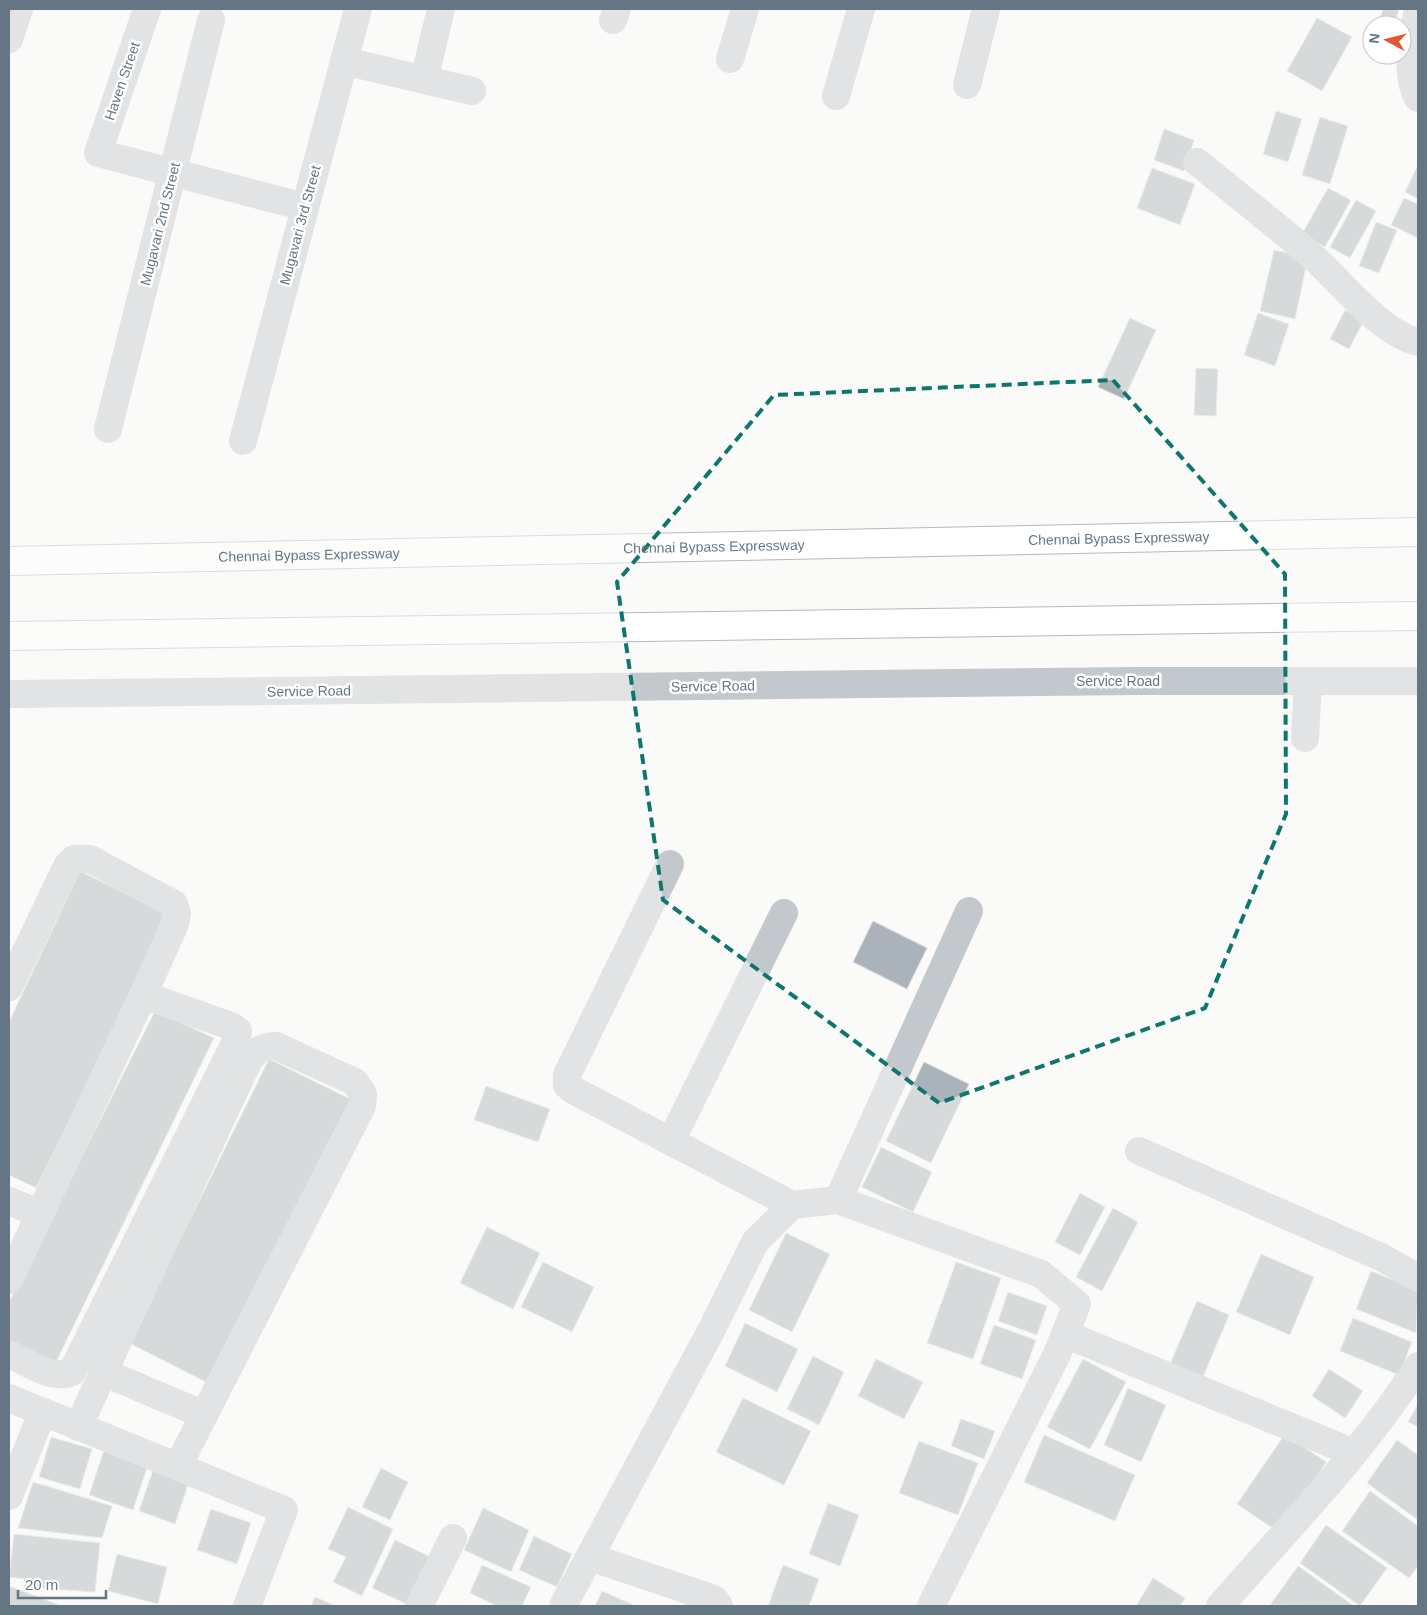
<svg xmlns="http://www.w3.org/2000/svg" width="1427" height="1615" font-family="Helvetica,sans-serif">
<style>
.building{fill:#aab3b9;stroke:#dcdcda}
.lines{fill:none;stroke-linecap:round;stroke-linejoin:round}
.highway-casing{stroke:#b4b9bd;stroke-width:30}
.minor{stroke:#c3c8cc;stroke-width:28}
.highway{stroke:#fff;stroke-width:28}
.marked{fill:none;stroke:#0f766e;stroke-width:4;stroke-dasharray:10 6;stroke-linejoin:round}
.labels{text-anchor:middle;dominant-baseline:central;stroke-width:5;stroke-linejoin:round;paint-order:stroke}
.street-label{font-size:14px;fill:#657683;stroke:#fff}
</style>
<rect width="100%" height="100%" fill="#fafaf8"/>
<g class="building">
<polygon points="1383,9 1399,9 1394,25 1378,25"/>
<polygon points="1317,18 1352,37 1322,91 1287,71"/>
<polygon points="1276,111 1302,119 1288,162 1263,154"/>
<polygon points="1320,117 1348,126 1330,184 1302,175"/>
<polygon points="1164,129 1194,140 1184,171 1154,160"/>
<polygon points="1418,165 1418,199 1405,192"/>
<polygon points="1152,168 1195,184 1180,225 1137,208"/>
<polygon points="1328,188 1351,200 1325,247 1302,234"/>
<polygon points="1404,198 1418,204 1418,238 1391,225"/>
<polygon points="1356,200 1376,211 1350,258 1330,247"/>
<polygon points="1376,222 1397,230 1379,273 1359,266"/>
<polygon points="1274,250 1308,257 1295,319 1260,311"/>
<polygon points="1345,310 1364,320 1349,349 1330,339"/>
<polygon points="1258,313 1289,324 1275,366 1244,355"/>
<polygon points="1130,318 1156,330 1124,399 1098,387"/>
<polygon points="1196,368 1218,369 1216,416 1194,415"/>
<polygon points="80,871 171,916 36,1188 9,1175 9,1022"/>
<polygon points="873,921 927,948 907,989 853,962"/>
<polygon points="155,1011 214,1038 54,1366 9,1341 9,1302"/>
<polygon points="269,1059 354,1101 214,1386 129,1343"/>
<polygon points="924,1062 969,1084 931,1163 886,1141"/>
<polygon points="486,1086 550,1109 538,1142 474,1120"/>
<polygon points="881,1147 932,1172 913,1212 862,1187"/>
<polygon points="1080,1193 1105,1207 1080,1255 1055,1242"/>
<polygon points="1113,1208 1138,1222 1102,1291 1076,1277"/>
<polygon points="487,1227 540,1253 513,1309 460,1283"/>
<polygon points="786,1233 830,1254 792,1332 749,1310"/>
<polygon points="1261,1254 1314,1277 1290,1335 1236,1312"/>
<polygon points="543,1262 594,1287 572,1332 521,1307"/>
<polygon points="956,1262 1001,1278 973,1359 927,1343"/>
<polygon points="1371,1271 1418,1290 1416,1333 1356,1309"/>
<polygon points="1008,1292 1047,1306 1037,1335 998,1321"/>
<polygon points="1197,1301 1229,1315 1203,1377 1170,1364"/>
<polygon points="1353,1318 1412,1342 1399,1375 1340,1351"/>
<polygon points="745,1323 798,1349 777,1392 725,1366"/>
<polygon points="994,1325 1036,1340 1022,1379 980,1364"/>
<polygon points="813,1356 844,1372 819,1425 787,1409"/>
<polygon points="876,1359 923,1382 904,1419 858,1396"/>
<polygon points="1083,1359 1126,1382 1090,1449 1047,1427"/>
<polygon points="1329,1369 1363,1391 1345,1418 1312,1396"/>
<polygon points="1128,1388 1166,1405 1141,1462 1104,1445"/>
<polygon points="743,1398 811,1431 784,1485 716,1452"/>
<polygon points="1418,1404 1418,1427 1408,1422"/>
<polygon points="961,1419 995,1431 984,1459 951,1446"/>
<polygon points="1285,1434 1326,1462 1281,1534 1237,1504"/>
<polygon points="1044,1435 1135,1475 1115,1521 1024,1482"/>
<polygon points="51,1437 92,1449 80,1489 39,1477"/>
<polygon points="1397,1440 1418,1455 1418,1520 1367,1483"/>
<polygon points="919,1441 978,1463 958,1515 899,1493"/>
<polygon points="104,1450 148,1465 133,1510 89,1495"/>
<polygon points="381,1468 408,1482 390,1520 362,1507"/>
<polygon points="153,1470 189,1482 175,1524 139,1511"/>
<polygon points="33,1482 112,1506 102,1538 18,1528"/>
<polygon points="1370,1491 1418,1526 1418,1566 1409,1578 1342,1531"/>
<polygon points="828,1503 859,1515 840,1566 809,1554"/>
<polygon points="348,1507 393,1529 362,1596 333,1582 346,1557 328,1549"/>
<polygon points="483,1508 529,1530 511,1572 464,1550"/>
<polygon points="211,1509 251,1523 237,1564 197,1550"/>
<polygon points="1326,1525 1387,1568 1360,1606 1300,1563"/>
<polygon points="14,1534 100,1543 95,1592 24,1587 24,1579 9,1577"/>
<polygon points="534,1536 572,1554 557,1587 519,1570"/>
<polygon points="395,1540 435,1559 411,1606 372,1588"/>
<polygon points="117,1554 167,1567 158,1604 108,1591"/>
<polygon points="482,1565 531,1587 522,1606 497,1606 470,1593"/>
<polygon points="783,1565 819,1579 809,1606 768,1606"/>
<polygon points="1298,1566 1354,1606 1270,1605"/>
<polygon points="1153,1578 1185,1598 1180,1606 1136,1606"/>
<polygon points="9,1586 62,1606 9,1606"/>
<polygon points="602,1591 636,1606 595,1606"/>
<polygon points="315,1597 336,1606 311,1606"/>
</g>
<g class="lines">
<defs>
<g id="highway">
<path id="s1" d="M9,561L1418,532"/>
<polyline points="9,636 1418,616"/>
</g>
</defs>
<use href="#highway" class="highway-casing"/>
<g class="minor">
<polyline points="147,9 98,153 305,207"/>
<path d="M1418,9C1413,35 1404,74 1418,98"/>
<polyline points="613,20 617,9"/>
<polyline points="9,39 19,9"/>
<polyline points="730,59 745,9"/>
<polyline points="344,61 472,91"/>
<polyline points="424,80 441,9"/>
<polyline points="967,85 986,9"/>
<polyline points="836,96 861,9"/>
<path d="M1197,162C1235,193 1275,224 1312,256C1341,282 1380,333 1418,342"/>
<polyline points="108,429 211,20"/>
<polyline points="243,441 358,9"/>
<polyline points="9,694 1135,681 1418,681"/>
<polyline points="1305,738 1308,681"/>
<polyline points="670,864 567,1075 567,1085 573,1090 792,1205"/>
<path d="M9,987L67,866L74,859H90L174,904L177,913L175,924L143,995L231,1026L238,1031L236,1041L72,1372C53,1381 27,1362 9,1354"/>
<polyline points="671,1141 784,913"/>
<polyline points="1139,1151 1381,1257 1418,1278"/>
<polyline points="838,1200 969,911"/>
<polyline points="9,1201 40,1214"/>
<polyline points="9,1280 143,995"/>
<polyline points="1065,1334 1354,1453"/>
<polyline points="103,1372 202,1414"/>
<polyline points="9,1398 284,1510 247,1606"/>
<path d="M78,1427L242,1074C251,1056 254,1047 276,1046L355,1082L363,1094L362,1106L178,1466"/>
<polyline points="9,1496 42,1413"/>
<polyline points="590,1557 714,1599 719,1606"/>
<polyline points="419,1606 453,1538"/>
<polyline points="563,1606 712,1329 755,1242 792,1205 838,1200 1041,1274 1077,1304 1057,1354 931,1606"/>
<path d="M1220,1606C1288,1528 1362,1453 1418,1366"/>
</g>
<use href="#highway" class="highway"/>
</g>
<path d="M0 0H1427V1615H0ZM1113,380L1285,574L1286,814L1205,1008L939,1103L663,900L617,582L774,395Z" fill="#fafaf8" fill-opacity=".55" fill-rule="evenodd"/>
<path class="marked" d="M1113,380L1285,574L1286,814L1205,1008L939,1103L663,900L617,582L774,395Z"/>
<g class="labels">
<g class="street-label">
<text transform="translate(122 81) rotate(-71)">Haven Street</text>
<text transform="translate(160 224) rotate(-76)">Mugavari 2nd Street</text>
<text transform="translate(300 225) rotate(-75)">Mugavari 3rd Street</text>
<text stroke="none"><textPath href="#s1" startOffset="1110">Chennai Bypass Expressway</textPath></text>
<text stroke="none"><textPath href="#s1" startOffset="705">Chennai Bypass Expressway</textPath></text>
<text stroke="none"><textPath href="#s1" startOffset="300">Chennai Bypass Expressway</textPath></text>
<text x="1118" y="681">Service Road</text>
<text transform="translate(713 686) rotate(-1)">Service Road</text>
<text transform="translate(309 691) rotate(-1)">Service Road</text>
</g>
</g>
<rect width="1427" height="1615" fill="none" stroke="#657683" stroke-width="20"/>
<g transform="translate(1387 40) rotate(277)"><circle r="24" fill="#ffffff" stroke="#c1c8cd"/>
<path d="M0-4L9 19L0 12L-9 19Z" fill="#e4572e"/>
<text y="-8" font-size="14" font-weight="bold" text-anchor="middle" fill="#657683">N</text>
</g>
<path d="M18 1590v8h88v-8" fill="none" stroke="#657683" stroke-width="2.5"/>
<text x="25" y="1590" font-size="15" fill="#657683" stroke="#ffffff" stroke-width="4" paint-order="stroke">20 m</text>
</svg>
